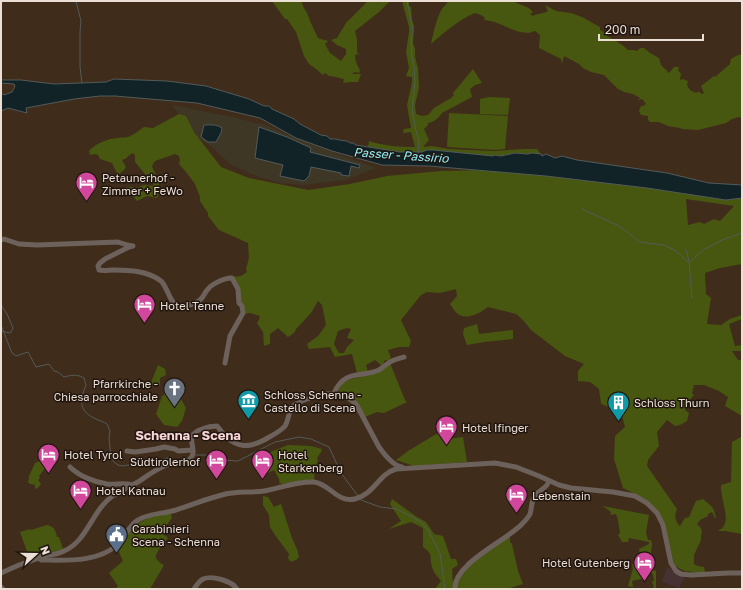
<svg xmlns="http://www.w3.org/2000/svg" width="743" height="590" font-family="'Golos Text',sans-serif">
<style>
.commercial{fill:#3f3726}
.industrial{fill:#473233}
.green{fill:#47570f;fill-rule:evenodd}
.water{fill:#112326;stroke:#535b5a}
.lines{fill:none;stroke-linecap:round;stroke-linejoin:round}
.stream{stroke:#535b5a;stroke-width:1}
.minor{stroke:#6d615b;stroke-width:5}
.labels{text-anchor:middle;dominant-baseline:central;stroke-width:3;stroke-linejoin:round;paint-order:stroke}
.poi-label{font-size:11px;fill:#ecdfd5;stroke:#20160f;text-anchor:start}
.water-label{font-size:12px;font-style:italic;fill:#8eeffb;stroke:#20160f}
.quarter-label{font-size:13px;font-weight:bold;fill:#f7d4d7;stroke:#20160f}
</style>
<rect width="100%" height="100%" fill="#402c1b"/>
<polygon class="commercial" points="172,105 237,118 255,123 263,124 310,144 376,168 346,180 304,185 280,183 256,176 230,164 212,147 200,139 194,132 186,116 179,114"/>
<polygon class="industrial" points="667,567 685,577 679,588 662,582"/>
<g class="green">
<path d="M272,1H301L304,8L307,13L310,21L318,38L328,41L325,44L330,53L341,61L346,54V49L337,45L331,40L337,38L346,23L368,1H390L379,12L355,31L357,40V52L359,55L357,54L355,55C355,61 357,65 360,70L359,73L355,72L352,74H361L358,82H352L343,83L344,79L331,76H329L325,73L323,75L316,69L309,64L304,56L296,32L287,19H285Z"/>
<path d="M402,1H410L409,3V6L411,7C412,12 411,20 414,25L413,44L415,48V57L418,68L419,88L415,105L416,114L422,116L428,115L434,108L451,98L454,95L453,93L473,69L482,83L475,85L470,89L472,97L442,113C439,118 434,122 428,123V125L424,129L429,140L423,147L432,146L449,149L493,151L524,149H537L541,154L532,153L527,154L515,153L501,156L497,155L493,156L433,150H427L422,152H400L368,147L369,141C384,146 400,147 415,147L411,132L403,133L404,129L411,128L407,105L411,87L412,81V77L406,76L409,68L406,52L409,32V27Z"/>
<path d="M448,1H512L529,8L533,12L530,14L533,16C538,13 543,14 548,11L545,5L556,11L571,13L582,17L600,27V30L607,34V36C614,40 622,44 628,50H634L637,51L640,48H644L650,53L659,58L661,65L669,73L674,67H679L678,70L681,74L680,79L681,80L683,79L688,81L687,85C689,90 692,92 697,93L698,91L702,94L704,93L701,86L714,76L715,77L730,64L731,59L736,56L742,54V117L741,118L739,117L732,119L726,123L698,130L682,129L680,128L668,126L659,122H650L648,120V116L641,115L639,111L641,106H643L646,104L642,99L638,100L640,98L633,94L624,92L618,89L604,75L591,72L583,68L579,64L564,56L562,64L561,59L539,48L540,35L535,31C522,37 509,27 497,23C493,21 489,21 484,20L485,18L481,15L475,13C458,20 445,32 431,44C433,35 437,16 442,9C444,6 446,5 448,1Z"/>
<polygon points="489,97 510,98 508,115 480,114 480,99"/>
<polygon points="449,113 508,116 505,149 495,150 447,147"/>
<path d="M179,114L186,116L194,132L221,167L249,178L308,190L350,184L387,176L441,171L489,170L546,176L647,188L726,200L742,198V264L720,268L705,273L706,294L711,298L707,324L721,325L730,319L742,315V319L729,324L735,346L742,345V351H732L738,360H742V416L725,406L728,397L719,391L704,385H694L692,393L694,395L686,404L685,410L689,413L687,421L680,425L675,426L667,420L657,432L659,446L648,460L647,466L677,509C674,515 675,522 680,526L685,518L689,517L696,501L703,499C712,507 713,505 716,518H715L712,512L708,514V516L700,520L697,524L701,528L702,532L701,535V540L694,555V564L698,566L704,567L705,572C692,572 684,574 674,564L660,515L647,500L623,488L614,459L615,436L625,427L621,412L601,404L599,389L590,382L578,381V371L584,364L565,356L531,330L523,320L516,314L488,307C481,312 468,321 458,314C455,312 452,307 450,304L457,296L456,289L440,293L427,292L421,295L401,320L411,341L409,347H399L388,350L391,358L388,361L385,360L382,366L375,360L366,365L368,372L357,373L352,354L335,357L330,347L309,349L307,344L318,336L326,325L322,305L318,301L311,313L296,329L294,333L288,337L278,328L270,334V344L264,346L263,332L257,323L259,320L260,316L250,313L243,314L239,294L230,277L241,276L247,272L246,269L249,258L248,243L219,230L208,216V213L200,201V197L195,184L186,172L179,164L180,160L179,156L175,154L155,161L152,166C156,177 163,187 157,198L147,196L137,201L126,187H131L137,188L144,185L153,186L154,180L149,179L135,162V155L132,153L125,159L122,160L126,167L124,170L118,175L112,163L100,159L98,155L95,154L90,155L89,151C96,143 107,139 118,138C121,137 124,138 128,137C134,135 139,130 144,127L153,128ZM686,199L734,206L720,221L714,219L704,224L700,222L688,225ZM347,328L351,329L347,338L354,340L347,347L344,353H339L334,344L338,331Z"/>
<polygon points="477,324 479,334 513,330 513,339 484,342 467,345 463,334 464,328"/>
<path d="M390,363L405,400L407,402L384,413L377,412L365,417L352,399L338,392C343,377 355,380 367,375C375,372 383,367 390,363Z"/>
<polygon points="158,365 165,369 166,375 160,378 160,385 155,386 150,385"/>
<polygon points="169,390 174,391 177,392 186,408 182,421 177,427 164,425 156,414 162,396 163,396 165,393"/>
<polygon points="438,433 446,435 448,439 463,437 467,462 414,466 396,460 408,451"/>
<path d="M742,436V534L725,531H718C732,524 723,507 722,495C721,492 721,489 721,485L731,482L732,442L741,437Z"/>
<polygon points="288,445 311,446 322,449 321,452 317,458 318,460 315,470 314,480 300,481 283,484 280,483 280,486 279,479 274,470 260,477 258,474 261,471 259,467 256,468 255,465 264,458 270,453 270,452"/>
<polygon points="42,460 54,462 52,464 51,463 49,463 39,476 40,478 38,480 41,484 37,489 35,488 35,485 32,484 30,484 28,482 29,479 29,476 35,463"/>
<polygon points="263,496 268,497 274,507 281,504 292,538 297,549 299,557 296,560 291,562 288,558 289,554 275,535 270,527 269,515 263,505"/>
<path d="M392,499L417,517L426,522L434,534L443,536L451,559H456L458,565L452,569L453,585L454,589H435L441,581C438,577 433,572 432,567C429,556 434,555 423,547V528L411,522L389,529L401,521L390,504Z"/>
<polygon points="603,506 649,515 646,532 648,540 651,540 652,544 650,564 641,562 639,549 649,544 649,542 629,538 628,542 622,542 618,535 620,533 618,520 616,514 610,515 611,512"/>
<path d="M164,514H171L172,518L161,532L168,538C165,542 154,554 156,558C157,561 162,564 164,565L150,589H115L118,586L109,573L123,561L118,550C125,539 133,524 146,519C151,516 158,516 164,514Z"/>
<path d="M47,525C54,526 56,531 57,537H59L63,549C52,553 41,553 29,557L20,532L30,529L31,530Z"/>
<polygon points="510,535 510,542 512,544 518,571 523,584 507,589 455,589 456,581 466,567"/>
<polygon points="641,563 651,567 651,569 656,571 656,589 654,589 652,581 654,581 653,575 651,572 645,573 645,578 632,581 633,587 628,586 633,569 632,564 641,567"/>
</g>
<g class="water">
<path d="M114,79L167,81L206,86L249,99L264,106H269L272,109L294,119L300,124L321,135L327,136L330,139C336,138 340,141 347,141L350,143H353L356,145L400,152H422L427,150H433L493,156L494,155L501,156L515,153L527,154L532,153L541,154L542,156L546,154L555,158L562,156L577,160L667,173L709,183L742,185V198L726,200L647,188L546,176L429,166L382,165L332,151L296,138L260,118L197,103L115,96H100L74,99L26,108L27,113L8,108L1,111V102L2,101L1,98V93L4,95L12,92L15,86L14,84L1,83V80H21L54,84L106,82Z"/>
<path d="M204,125C211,125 216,124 222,128L221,133L216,142H208L201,137Z"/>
<polygon points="259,127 287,137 311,148 310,152 360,165 359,168 351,166 349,176 341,175 341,173 311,167 309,176 304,181 280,176 283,165 255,158"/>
</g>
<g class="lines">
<g class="stream">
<polyline points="76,1 81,21 80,32 80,67 82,83"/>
<polyline points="407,1 413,31 411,40 412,50 411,54 414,66 415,81 414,92 412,109 416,131 419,140 418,154"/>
<polyline points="582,209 617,225 629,233 639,242 664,245 676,251 688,262"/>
<polyline points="1,244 2,243"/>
<polyline points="686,249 689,261 692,298"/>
<polyline points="691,261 703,250 722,240 742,233"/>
<polyline points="1,305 7,314 13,328 11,332 10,333 1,331"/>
<path d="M1,325L12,353L16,356L28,352L36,367L49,364L54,371L58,372L64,377C72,375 77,374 84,378L86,385C79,402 79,411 96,419C100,421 104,422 107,424L110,431L109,438L111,457L114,462L118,465L122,466L157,461L171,457"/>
<polyline points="195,455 206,455 222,460 238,461 275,442 299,437 311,439 329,447 341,473 358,496"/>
<polyline points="361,500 380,507 397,509 421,522 428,530 440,553 445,589"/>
</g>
<g class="minor">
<path d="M1,240L4,239L19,244L37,245L118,242C123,244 128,245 133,246L129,247L105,259L100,263L98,266L99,270C104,271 109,270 114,270C130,270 148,271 161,281C167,286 170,304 178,306C185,307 196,304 201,299C204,296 205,292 208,289C212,284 226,277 232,278L238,289L239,303L242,306L243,313L230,336L225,363"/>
<path d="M334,393C345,369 360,378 379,370C384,367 387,363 392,361C396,359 401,358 404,357"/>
<polyline points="127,451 135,452 156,449 164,447 175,449 178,451 192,450"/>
<path d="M70,467C79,476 94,482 107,484C115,485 124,482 132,485"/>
<path d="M39,558L41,560C65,560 97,563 117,545C125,538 128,526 138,520C149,513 163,514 176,510C191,505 206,499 222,495C235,491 250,493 264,491C280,488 298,481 314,482C330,484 337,503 355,499C373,495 379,474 396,469L495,463L516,467L539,476L559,485L571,488L613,492L635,496L647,503L657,513L663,525L671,563L676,571L681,574L691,575L728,573H742"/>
<path d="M1,573L19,565L39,558L40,556C48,555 57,555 64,551C88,541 92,509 114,495C121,491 130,486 138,482C147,476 156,469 167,465C173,463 186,463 190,459C200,449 181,436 202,429C207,427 212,426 217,426C220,429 222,433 225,436C238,448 249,448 264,440C271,436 280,432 285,426C289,420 288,412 293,406C298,402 304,400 310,398C328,392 341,391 356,404L379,447C384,454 394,466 402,467"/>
<polyline points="1,587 3,589"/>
<path d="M194,589C197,585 199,581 203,579C212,575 232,581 237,589"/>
<path d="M455,589C453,564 506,541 522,524C525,521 528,518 530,514C532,508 531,501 535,496C539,489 547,489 549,481"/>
</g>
</g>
<defs>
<symbol id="hotel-pin" viewBox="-11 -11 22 30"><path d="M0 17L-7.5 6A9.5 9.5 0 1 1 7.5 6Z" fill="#d1479c" stroke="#20160f"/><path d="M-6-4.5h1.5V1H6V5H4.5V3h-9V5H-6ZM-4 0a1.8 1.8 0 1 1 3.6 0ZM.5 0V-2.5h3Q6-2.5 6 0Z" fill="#fff"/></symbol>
<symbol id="church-pin" viewBox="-11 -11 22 30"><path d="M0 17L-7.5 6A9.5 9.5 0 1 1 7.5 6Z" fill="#6b7280" stroke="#20160f"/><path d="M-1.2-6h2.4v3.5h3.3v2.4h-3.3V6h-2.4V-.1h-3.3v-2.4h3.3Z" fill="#fff"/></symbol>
<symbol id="museum-pin" viewBox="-11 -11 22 30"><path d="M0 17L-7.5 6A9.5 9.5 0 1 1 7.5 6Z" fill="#0f9aa8" stroke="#20160f"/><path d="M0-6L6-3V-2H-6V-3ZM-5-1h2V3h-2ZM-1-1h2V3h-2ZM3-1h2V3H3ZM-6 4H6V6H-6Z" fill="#fff"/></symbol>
<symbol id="building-pin" viewBox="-11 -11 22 30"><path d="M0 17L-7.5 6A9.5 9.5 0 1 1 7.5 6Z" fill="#0f9aa8" stroke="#20160f"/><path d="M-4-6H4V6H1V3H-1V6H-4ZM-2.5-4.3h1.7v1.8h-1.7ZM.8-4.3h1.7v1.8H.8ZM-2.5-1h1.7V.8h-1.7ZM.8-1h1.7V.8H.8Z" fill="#fff"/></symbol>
<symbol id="civic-pin" viewBox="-11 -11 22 30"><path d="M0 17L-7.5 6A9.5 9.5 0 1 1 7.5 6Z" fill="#5c6f8a" stroke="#20160f"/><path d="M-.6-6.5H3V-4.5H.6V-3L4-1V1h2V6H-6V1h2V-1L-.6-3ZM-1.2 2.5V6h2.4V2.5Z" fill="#fff"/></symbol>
</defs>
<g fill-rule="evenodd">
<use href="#hotel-pin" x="74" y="170" width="25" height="34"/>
<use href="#hotel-pin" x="132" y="292" width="25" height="34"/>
<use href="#church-pin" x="162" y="376" width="25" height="34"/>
<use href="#museum-pin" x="236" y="388" width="25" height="34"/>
<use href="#building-pin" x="606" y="390" width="25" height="34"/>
<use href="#hotel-pin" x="434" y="414" width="25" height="34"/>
<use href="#hotel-pin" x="36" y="442" width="25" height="34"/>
<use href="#hotel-pin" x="250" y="448" width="25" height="34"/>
<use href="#hotel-pin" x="204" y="448" width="25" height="34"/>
<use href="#hotel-pin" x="68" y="478" width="25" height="34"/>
<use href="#hotel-pin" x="504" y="482" width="25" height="34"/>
<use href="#civic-pin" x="104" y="522" width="25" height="34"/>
<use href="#hotel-pin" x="632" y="550" width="25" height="34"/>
</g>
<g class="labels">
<g class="poi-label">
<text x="102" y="177">Petaunerhof -<tspan x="102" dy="13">Zimmer + FeWo</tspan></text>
<text x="160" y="305">Hotel Tenne</text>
<text x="158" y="383" text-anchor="end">Pfarrkirche -<tspan x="158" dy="13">Chiesa parrocchiale</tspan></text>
<text x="264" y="394">Schloss Schenna -<tspan x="264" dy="13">Castello di Scena</tspan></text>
<text x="634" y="402">Schloss Thurn</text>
<text x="462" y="427">Hotel Ifinger</text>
<text x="64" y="454">Hotel Tyrol</text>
<text x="278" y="454">Hotel<tspan x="278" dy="13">Starkenberg</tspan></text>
<text x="200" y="461" text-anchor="end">Südtirolerhof</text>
<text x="96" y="490">Hotel Katnau</text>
<text x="532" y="495">Lebenstain</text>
<text x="132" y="528">Carabinieri<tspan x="132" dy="13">Scena - Schenna</tspan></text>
<text x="630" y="562" text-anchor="end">Hotel Gutenberg</text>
</g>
<g class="water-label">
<text transform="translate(401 155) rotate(4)">Passer - Passirio</text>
</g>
<g class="quarter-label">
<text x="188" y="435">Schenna - Scena</text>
</g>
</g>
<rect width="743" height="590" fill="none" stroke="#ecdfd5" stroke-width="4"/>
<g transform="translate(36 554) rotate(69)" stroke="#20160f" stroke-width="3" paint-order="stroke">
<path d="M0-3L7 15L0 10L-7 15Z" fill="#ecdfd5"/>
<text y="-6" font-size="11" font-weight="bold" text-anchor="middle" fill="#ecdfd5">N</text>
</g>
<path d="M599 34v6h104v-6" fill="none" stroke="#ecdfd5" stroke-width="2"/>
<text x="605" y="34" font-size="12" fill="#ecdfd5" stroke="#20160f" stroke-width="3" paint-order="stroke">200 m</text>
</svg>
